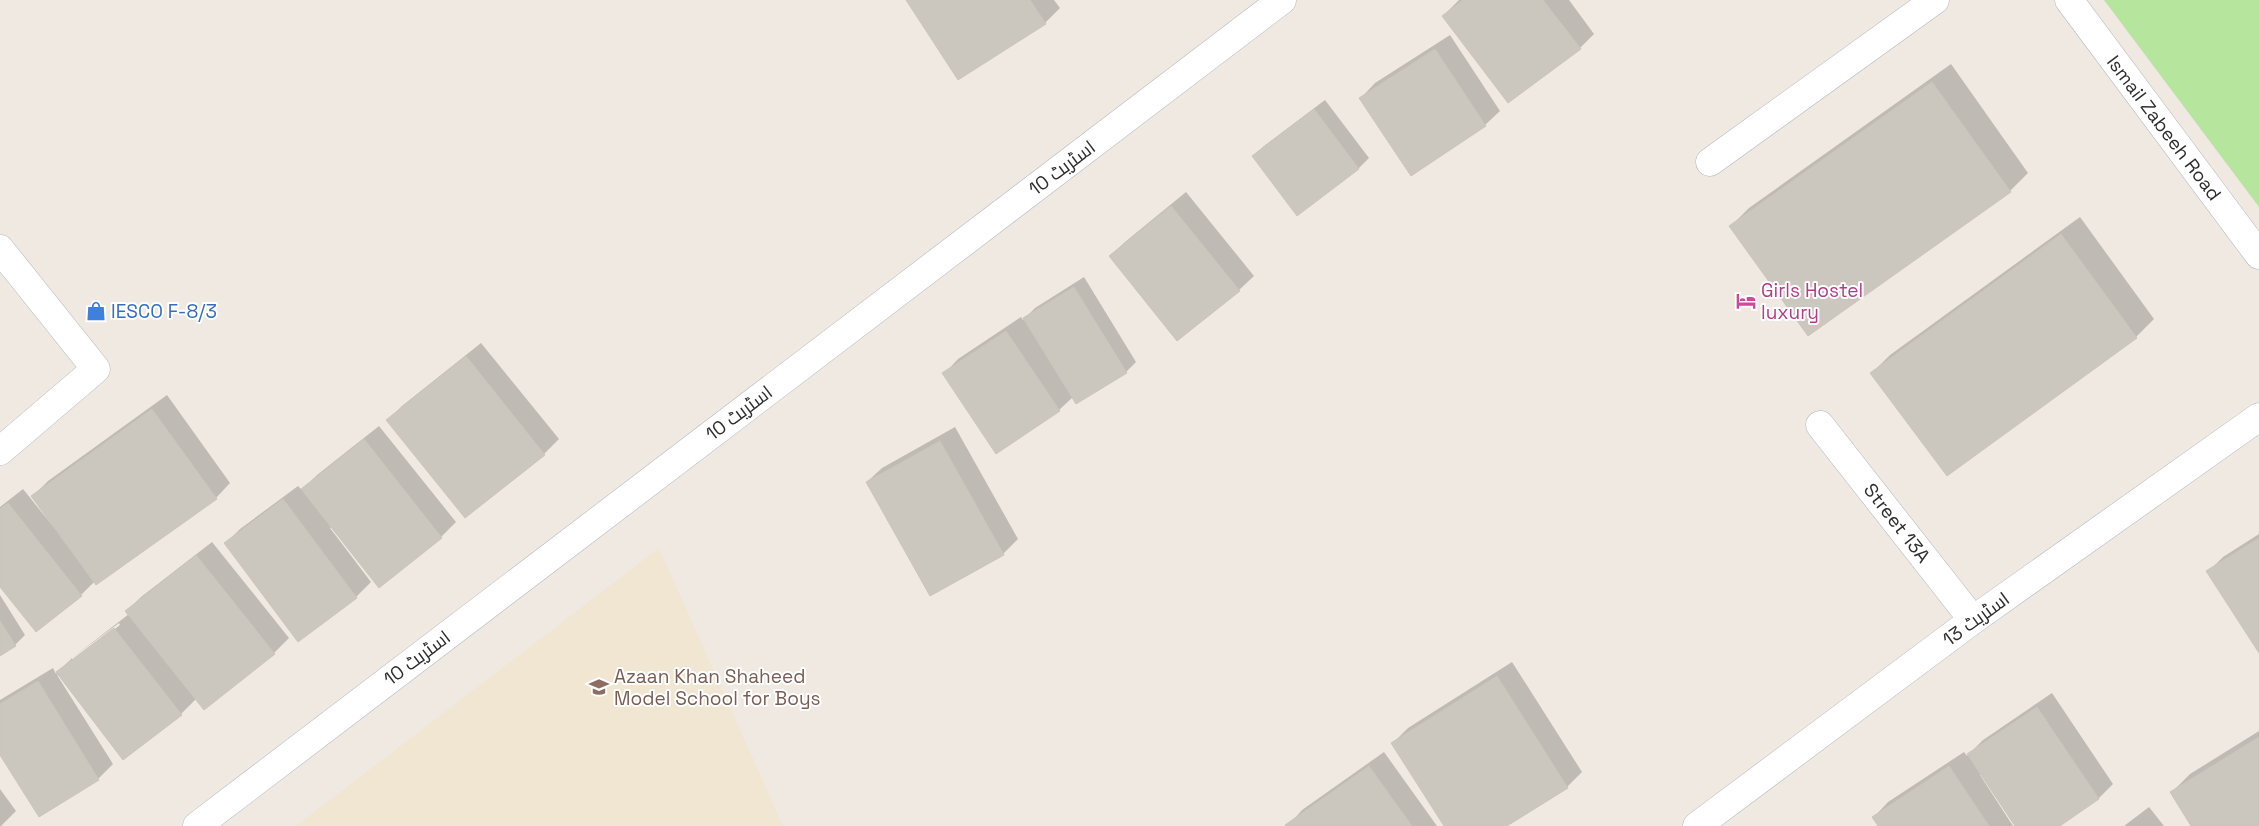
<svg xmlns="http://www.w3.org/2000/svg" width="2259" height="826" font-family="'Space Grotesk',Cairo,sans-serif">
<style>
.education{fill:#f0e6d1}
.green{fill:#b6e59e}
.shadow{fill:#0003;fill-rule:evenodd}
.building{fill:#cbc7bf;stroke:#cbc5ba}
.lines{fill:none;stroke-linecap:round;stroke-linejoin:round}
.minor-casing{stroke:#b4b7c1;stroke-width:29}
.minor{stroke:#fff;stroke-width:28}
.labels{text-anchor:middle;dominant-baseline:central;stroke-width:4;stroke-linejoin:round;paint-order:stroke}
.street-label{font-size:19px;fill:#2e2e2e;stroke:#fff}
.hotel-label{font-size:19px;fill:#b23c85;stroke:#fff;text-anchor:start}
.shop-label{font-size:19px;fill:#366cbe;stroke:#fff;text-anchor:start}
.education-label{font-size:19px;fill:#785e54;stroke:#fff;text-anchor:start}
</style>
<rect width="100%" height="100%" fill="#efe9e1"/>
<polygon class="education" points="659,548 783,826 296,826"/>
<polygon class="green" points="2104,0 2259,0 2259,207"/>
<g class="shadow">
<polygon points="908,0 1054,0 1060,8 1045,23"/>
<polygon points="1459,0 1569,0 1594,34 1580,48 1443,16"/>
<polygon points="1450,35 1500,111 1485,125 1361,98 1375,83"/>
<polygon points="1951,64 2028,173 2010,191 1808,334 1731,226 1749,208"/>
<polygon points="1325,100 1369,158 1359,168 1297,214 1253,156 1264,146"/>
<polygon points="1186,192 1254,276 1239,290 1110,256 1125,242"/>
<polygon points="2080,217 2154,319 2136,337 1872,373 1890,355"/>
<polygon points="1084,277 1136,362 1126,372 1073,397 1059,410 944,374 958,359 1021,317 1023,320 1035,308"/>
<polygon points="481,343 559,439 544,454 465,517 388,420 402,406"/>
<polygon points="167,395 230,483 216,498 95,581 81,595 0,585 0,507 23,489 52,525 53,524 33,496 48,481"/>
<polygon points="379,426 456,522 441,537 379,586 332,527 330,528 371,582 356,597 299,640 226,543 240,529 298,486 302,490 317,475"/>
<polygon points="955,427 1018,539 1003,554 867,482 882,468"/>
<polygon points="2259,534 2259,651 2208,572 2223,557"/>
<path d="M212,542L289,638L274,653L197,698L181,714L57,675L113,764L98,779L0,752V700L53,668L56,674L72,658L129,614L127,611L141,597ZM119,623L120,625L72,662V658Z"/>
<polygon points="0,595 25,635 15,645 0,655"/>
<polygon points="1512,662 1582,772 1567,787 1505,826 1446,826 1393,743 1408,728"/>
<polygon points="2052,693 2113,784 2099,798 2058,826 2017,826 1982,774 1980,775 2013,826 1880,826 1874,817 1888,802 1964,752 1967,756 1983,740"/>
<polygon points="2259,731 2259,826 2193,826 2172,792 2190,774"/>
<polygon points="1384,752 1437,826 1288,826 1302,810"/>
<polygon points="0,789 16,811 1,826 0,826"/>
<polygon points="2149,807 2164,826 2124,826"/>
</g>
<g class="building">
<polygon points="906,0 1030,0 1046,24 958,80"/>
<polygon points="1463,0 1543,0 1581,49 1508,103 1442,16"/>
<polygon points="1435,49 1486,126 1411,176 1359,98"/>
<polygon points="1932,82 2011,192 1808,336 1729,226"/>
<polygon points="1314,109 1359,169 1297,216 1252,156"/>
<polygon points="1171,206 1240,291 1177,341 1109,256"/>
<polygon points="2061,234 2137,338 1947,476 1870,373"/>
<polygon points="1074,287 1127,373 1076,404 1023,318"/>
<polygon points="1006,331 1060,411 996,454 942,373"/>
<polygon points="466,356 545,455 465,518 386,420"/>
<polygon points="152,409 217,499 96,585 31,496"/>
<polygon points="364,439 442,538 379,588 301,489"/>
<polygon points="940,441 1004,555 930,596 866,482"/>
<polygon points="283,499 357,598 298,642 224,543"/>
<polygon points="8,503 82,596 36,632 0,587 0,509"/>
<polygon points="2259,538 2259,653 2206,571"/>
<polygon points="196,555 275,654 204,710 125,611"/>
<polygon points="0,621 16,646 0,656"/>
<polygon points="114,628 182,715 123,760 56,672"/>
<polygon points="1497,676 1568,788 1507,826 1444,826 1391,743"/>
<polygon points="38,681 99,780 39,817 0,755 0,704"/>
<polygon points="2037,707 2099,799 2060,826 2015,826 1967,754"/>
<polygon points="2259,737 2259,826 2191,826 2170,792"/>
<polygon points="1369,766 1412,826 1286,826 1285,825"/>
<polygon points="1949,766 1989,826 1878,826 1872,817"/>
</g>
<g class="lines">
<defs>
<g id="minor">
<polyline points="2069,0 2259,255"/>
<polyline points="1710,162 1935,0"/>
<polyline points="0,249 96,369 0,451"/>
<polyline points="1820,425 1973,620"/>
<polyline points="197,826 1282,0"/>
<polyline points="1697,826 1973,620 2259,417"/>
</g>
</defs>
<use href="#minor" class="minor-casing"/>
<use href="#minor" class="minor"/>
</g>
<defs>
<symbol id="hotel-bare" viewBox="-9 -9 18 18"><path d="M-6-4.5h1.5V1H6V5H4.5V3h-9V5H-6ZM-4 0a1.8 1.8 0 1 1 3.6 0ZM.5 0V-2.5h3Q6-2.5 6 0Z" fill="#d1479c" stroke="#fff" stroke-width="2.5" paint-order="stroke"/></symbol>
<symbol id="shop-bare" viewBox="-9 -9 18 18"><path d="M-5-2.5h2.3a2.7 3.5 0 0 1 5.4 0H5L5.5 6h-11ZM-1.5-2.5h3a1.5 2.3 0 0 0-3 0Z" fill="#3f7fe0" stroke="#fff" stroke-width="2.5" paint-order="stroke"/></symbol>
<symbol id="school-bare" viewBox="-9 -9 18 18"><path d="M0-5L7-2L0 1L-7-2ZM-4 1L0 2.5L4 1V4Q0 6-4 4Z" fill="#8d6e63" stroke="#fff" stroke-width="2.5" paint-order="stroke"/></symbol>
</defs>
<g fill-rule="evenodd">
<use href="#hotel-bare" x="1732" y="287" width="28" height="28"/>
<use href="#shop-bare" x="82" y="297" width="28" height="28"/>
<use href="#school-bare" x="585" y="673" width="28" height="28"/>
</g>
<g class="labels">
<g class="street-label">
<text transform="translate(2164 128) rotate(53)">Ismail Zabeeh Road</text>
<text transform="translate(1062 168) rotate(-37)">اسٹریٹ 10</text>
<text transform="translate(739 413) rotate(-37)">اسٹریٹ 10</text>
<text transform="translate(1897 523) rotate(52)">Street 13A</text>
<text transform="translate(1976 619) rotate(-36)">اسٹریٹ 13</text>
<text transform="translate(417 658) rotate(-37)">اسٹریٹ 10</text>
</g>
<g class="hotel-label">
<text x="1761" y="290">Girls Hostel<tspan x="1761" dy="22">luxury</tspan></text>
</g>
<g class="shop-label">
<text x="111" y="311">IESCO F-8/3</text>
</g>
<g class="education-label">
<text x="614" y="676">Azaan Khan Shaheed<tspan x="614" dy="22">Model School for Boys</tspan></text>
</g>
</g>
</svg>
